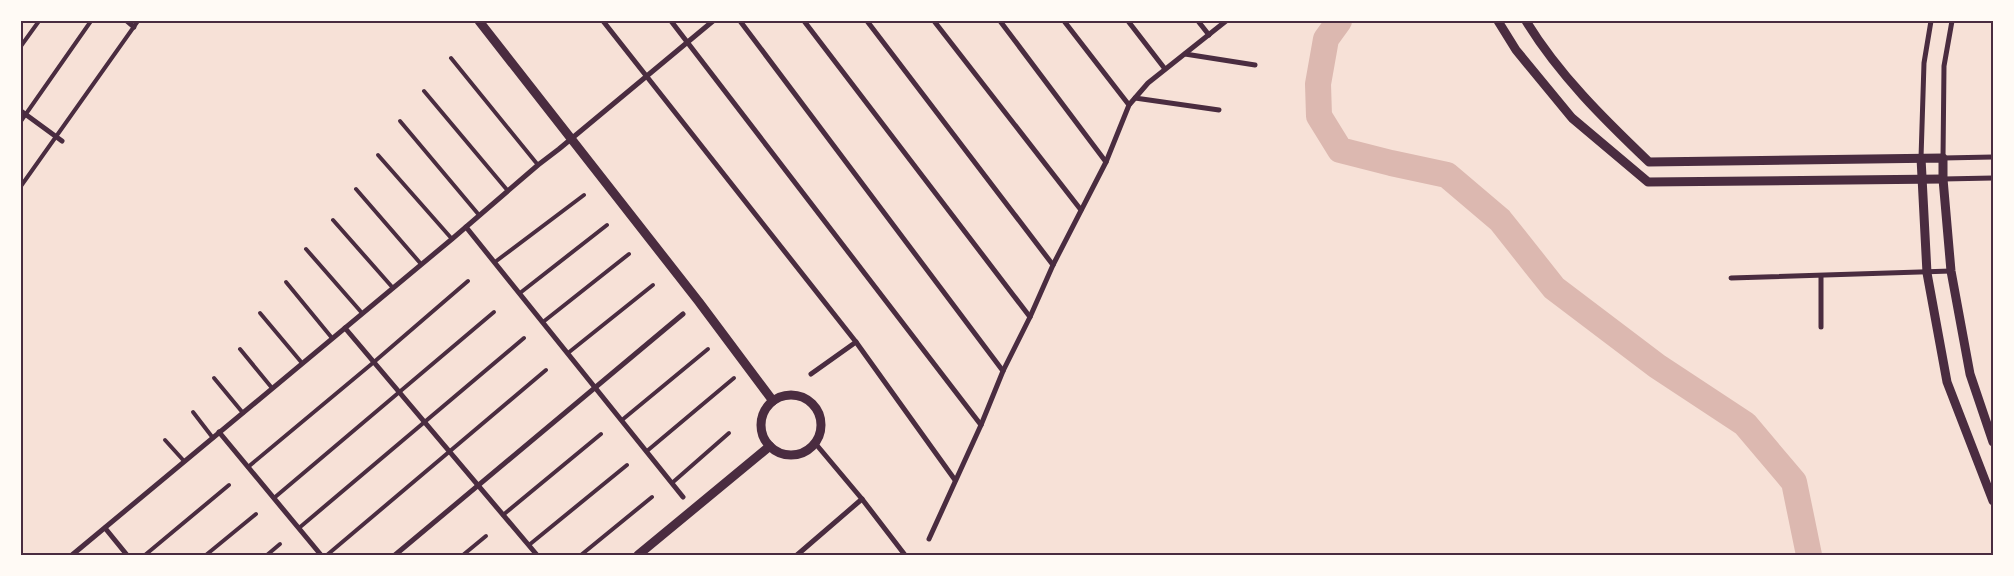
<svg xmlns="http://www.w3.org/2000/svg" width="2014" height="576" font-family="Cabin,sans-serif">
<style>
.lines{fill:none;stroke-linecap:round;stroke-linejoin:round}
.river{stroke:#dcb8b0;stroke-width:26}
.service{stroke:#4a2c40;stroke-width:4}
.minor{stroke:#4a2c40;stroke-width:5}
.tertiary{stroke:#4a2c40;stroke-width:9}
.neatline{fill:none;stroke:#4a2c40;stroke-width:2}
</style>
<rect width="100%" height="100%" fill="#f7e1d7"/>
<g class="lines">
<polyline class="river" points="1339,21 1326,39 1318,84 1319,116 1340,150 1391,163 1447,175 1500,220 1554,288 1657,366 1745,424 1794,482 1809,555"/>
<g class="service">
<polyline points="21,46 39,21"/>
<polyline points="451,58 538,165"/>
<polyline points="424,91 508,191"/>
<polyline points="21,121 91,21"/>
<polyline points="400,121 479,215"/>
<polyline points="378,155 452,239"/>
<polyline points="21,186 138,21"/>
<polyline points="356,189 421,264"/>
<polyline points="333,220 393,288"/>
<polyline points="306,249 362,313"/>
<polyline points="495,262 584,195"/>
<polyline points="286,282 332,338"/>
<polyline points="520,293 607,225"/>
<polyline points="260,313 302,363"/>
<polyline points="543,322 629,254"/>
<polyline points="240,349 272,388"/>
<polyline points="568,353 653,285"/>
<polyline points="214,378 243,413"/>
<polyline points="193,412 213,438"/>
<polyline points="622,420 708,349"/>
<polyline points="165,440 184,461"/>
<polyline points="647,451 734,378"/>
<polyline points="248,467 374,362 468,281"/>
<polyline points="672,483 729,433"/>
<polyline points="274,498 494,312"/>
<polyline points="503,515 601,434"/>
<polyline points="299,528 524,338"/>
<polyline points="529,545 627,465"/>
<polyline points="145,555 229,485"/>
<polyline points="206,555 256,514"/>
<polyline points="267,555 280,544"/>
<polyline points="327,555 546,370"/>
<polyline points="463,555 486,536"/>
<polyline points="581,555 652,497"/>
</g>
<g class="minor">
<polyline points="127,21 134,27"/>
<polyline points="603,21 856,342 955,480"/>
<polyline points="671,21 981,425"/>
<polyline points="740,21 1003,371"/>
<polyline points="804,21 1030,317"/>
<polyline points="867,21 1053,265"/>
<polyline points="934,21 1081,210"/>
<polyline points="1000,21 1106,162"/>
<polyline points="1064,21 1129,105"/>
<polyline points="1128,21 1165,69"/>
<polyline points="1198,21 1209,35"/>
<polyline points="1952,21 1944,66 1943,158 1993,157"/>
<polyline points="1185,54 1255,65"/>
<polyline points="1135,98 1219,110"/>
<polyline points="21,111 62,141"/>
<polyline points="1921,158 1924,63 1931,21"/>
<polyline points="1943,179 1993,178"/>
<polyline points="466,227 683,497"/>
<polyline points="1821,276 1821,327"/>
<polyline points="1731,278 1951,271"/>
<polyline points="345,328 537,555"/>
<polyline points="811,374 856,342"/>
<polyline points="219,432 321,555"/>
<polyline points="815,443 862,499 905,555"/>
<polyline points="105,528 127,555"/>
<polyline points="929,539 981,425 1003,371 1030,317 1053,265 1106,162 1129,105 1148,83 1226,21"/>
<polyline points="72,555 452,239 538,165 559,149 713,21"/>
<polyline points="395,555 683,314"/>
<polyline points="797,555 862,499"/>
</g>
<g class="tertiary">
<polyline points="479,21 699,302 773,401"/>
<polyline points="1498,21 1516,50 1572,118 1648,182 1943,179"/>
<path d="M1526,21C1559,75 1604,119 1649,162L1943,158V179L1951,271L1970,374L1993,442"/>
<polyline points="1921,158 1927,273 1947,382 1993,501"/>
<circle cx="791" cy="425" r="30"/>
<polyline points="638,555 770,446"/>
</g>
</g>
<rect width="2014" height="576" fill="none" stroke="#fffaf5" stroke-width="45"/>
<rect x="22" y="22" width="1970" height="532" class="neatline"/>
</svg>
